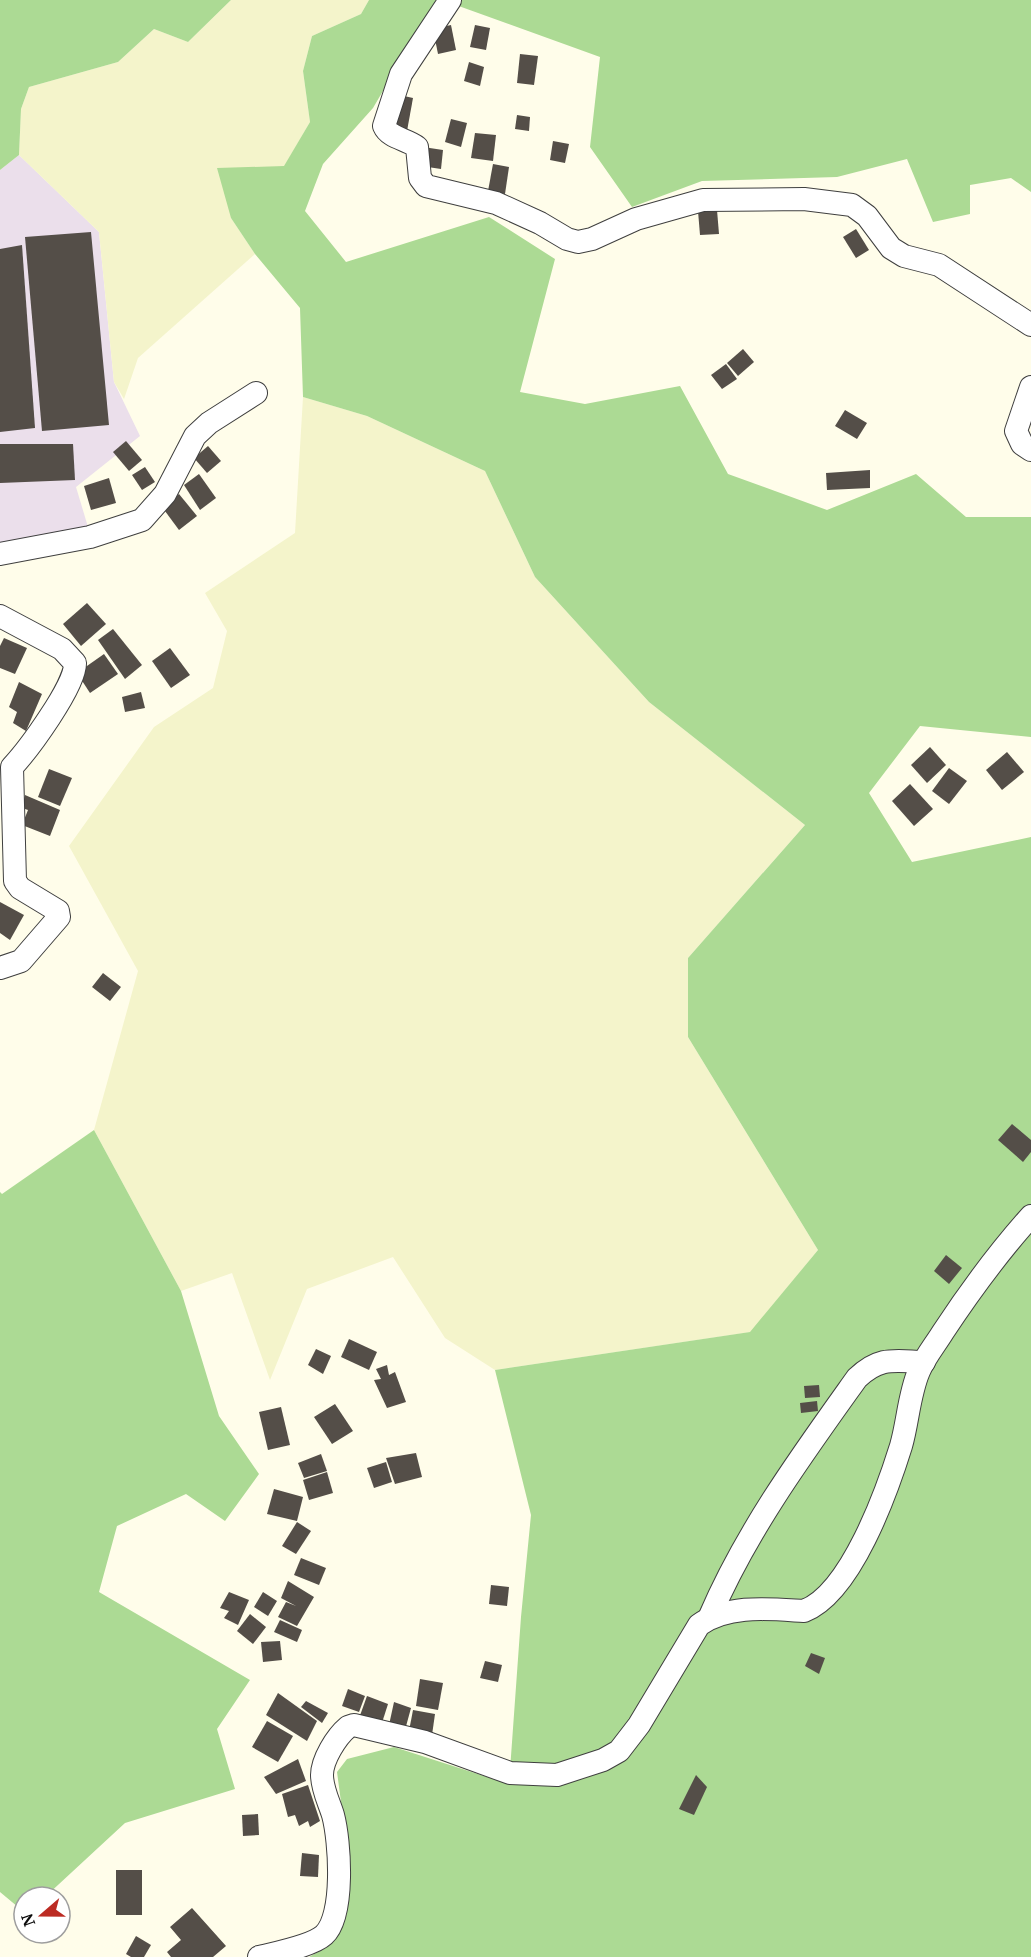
<svg xmlns="http://www.w3.org/2000/svg" width="1031" height="1957" font-family="'PT Serif',serif">
<style>
.industrial{fill:#ebdfeb}
.farmland{fill:#f4f4cb}
.forest{fill:#acda94}
.building{fill:#544e48}
.lines{fill:none;stroke-linecap:round;stroke-linejoin:round}
.minor-casing{stroke:#3f3f3f;stroke-width:24}
.minor{stroke:#fff;stroke-width:22}
</style>
<rect width="100%" height="100%" fill="#fffdea"/>
<polygon class="industrial" points="19,155 99,232 114,382 140,436 76,487 88,527 0,544 0,170"/>
<g class="farmland">
<polygon points="231,0 369,0 361,14 312,36 303,71 310,122 284,167 231,218 255,254 138,358 124,399 114,382 99,232 19,155 21,109 29,87 118,62 154,29 188,42"/>
<polygon points="303,397 367,416 485,471 535,577 649,702 805,825 688,958 688,1037 818,1250 751,1332 495,1370 445,1338 393,1257 307,1289 270,1380 232,1273 181,1291 94,1130 138,971 69,846 154,727 213,688 227,631 205,593 295,533"/>
</g>
<g class="forest">
<polygon points="0,0 231,0 188,42 154,29 118,62 29,87 21,109 19,155 0,170"/>
<polygon points="369,0 436,0 373,108 323,164 305,211 346,262 489,217 555,259 520,392 585,404 680,386 728,474 827,510 916,474 966,517 1031,517 1031,737 920,726 869,793 912,862 1031,837 1031,1957 309,1957 330,1945 347,1914 341,1802 337,1772 347,1759 394,1747 509,1784 521,1617 531,1515 495,1370 750,1332 818,1250 688,1037 688,958 805,825 649,702 535,577 485,471 367,416 303,397 300,308 255,254 231,218 217,168 284,166 310,122 303,71 312,36 361,14"/>
<polygon points="442,0 1031,0 1031,192 1011,178 970,185 970,214 933,222 907,159 837,177 702,181 632,207 590,147 600,57"/>
<polygon points="94,1130 181,1291 219,1416 259,1474 225,1521 186,1494 117,1526 99,1592 250,1680 217,1729 235,1789 125,1823 45,1897 24,1897 24,1912 0,1892 0,1192 2,1194"/>
</g>
<g class="building">
<polygon points="451,25 456,50 438,54 433,29"/>
<polygon points="475,25 490,28 486,50 470,47"/>
<polygon points="520,54 538,56 534,85 517,83"/>
<polygon points="469,62 484,67 480,86 464,81"/>
<polygon points="395,94 413,98 407,131 389,128"/>
<polygon points="517,115 530,117 529,131 515,129"/>
<polygon points="451,119 467,123 461,147 445,142"/>
<polygon points="475,133 496,135 493,161 471,158"/>
<polygon points="553,141 569,144 565,163 550,160"/>
<polygon points="423,147 443,150 441,169 421,166"/>
<polygon points="493,164 509,167 505,194 488,191"/>
<polygon points="717,210 719,234 700,235 698,211"/>
<polygon points="856,229 869,250 856,258 843,237"/>
<polygon points="91,232 109,425 42,431 25,237"/>
<polygon points="22,245 35,428 0,432 0,249"/>
<polygon points="743,349 754,362 738,376 727,363"/>
<polygon points="726,364 737,379 722,389 711,375"/>
<polygon points="845,410 867,423 857,439 835,426"/>
<polygon points="126,441 142,460 129,471 113,452"/>
<polygon points="0,444 73,444 75,480 0,483"/>
<polygon points="208,446 221,461 207,473 194,458"/>
<polygon points="145,467 155,482 142,490 132,475"/>
<polygon points="870,470 870,488 827,490 826,473"/>
<polygon points="199,474 216,498 200,510 184,485"/>
<polygon points="109,478 116,503 91,510 84,486"/>
<polygon points="179,494 197,516 179,530 162,507"/>
<polygon points="87,603 106,624 81,646 63,624"/>
<polygon points="113,629 142,665 125,679 98,640"/>
<polygon points="4,638 27,648 15,674 0,668 0,646"/>
<polygon points="170,648 190,675 171,688 152,661"/>
<polygon points="104,654 118,674 90,693 77,673"/>
<polygon points="19,682 42,694 26,731 13,723 17,712 9,707"/>
<polygon points="141,692 145,708 125,712 122,697"/>
<polygon points="930,747 946,765 927,783 911,765"/>
<polygon points="1007,752 1024,772 1002,790 986,770"/>
<polygon points="949,768 967,781 949,804 932,791"/>
<polygon points="49,769 72,778 60,806 38,797"/>
<polygon points="910,784 933,809 914,826 892,801"/>
<polygon points="25,795 60,810 50,836 22,825 28,810 22,808"/>
<polygon points="0,902 24,915 10,940 0,933"/>
<polygon points="103,973 121,987 110,1001 92,987"/>
<polygon points="1012,1124 1031,1140 1031,1152 1023,1162 998,1140"/>
<polygon points="946,1255 962,1268 949,1284 934,1271"/>
<polygon points="349,1339 377,1352 369,1370 341,1357"/>
<polygon points="316,1349 331,1356 323,1374 308,1365"/>
<polygon points="387,1365 389,1375 395,1372 406,1402 387,1408 374,1380 381,1379 376,1369"/>
<polygon points="819,1385 820,1397 805,1398 804,1386"/>
<polygon points="817,1401 818,1411 801,1413 800,1403"/>
<polygon points="335,1404 353,1431 332,1444 314,1417"/>
<polygon points="281,1407 290,1445 268,1450 259,1412"/>
<polygon points="416,1453 422,1477 395,1484 386,1458"/>
<polygon points="321,1454 327,1471 304,1478 298,1463"/>
<polygon points="386,1462 392,1482 374,1488 367,1468"/>
<polygon points="327,1472 333,1493 309,1500 303,1480"/>
<polygon points="274,1489 303,1497 297,1521 267,1514"/>
<polygon points="297,1522 311,1531 296,1554 282,1546"/>
<polygon points="301,1558 326,1568 319,1585 294,1575"/>
<polygon points="288,1581 314,1597 297,1626 278,1617 286,1602 296,1606 281,1598"/>
<polygon points="491,1585 509,1587 507,1606 489,1604"/>
<polygon points="229,1592 249,1600 238,1625 224,1618 229,1611 220,1608"/>
<polygon points="263,1592 277,1601 268,1616 254,1607"/>
<polygon points="250,1614 266,1627 253,1644 237,1631"/>
<polygon points="280,1620 302,1630 297,1642 274,1632"/>
<polygon points="280,1641 282,1660 263,1662 261,1642"/>
<polygon points="811,1653 825,1658 819,1674 805,1666"/>
<polygon points="485,1661 502,1665 498,1682 480,1678"/>
<polygon points="420,1679 443,1683 438,1710 416,1706"/>
<polygon points="348,1689 365,1696 359,1712 342,1706"/>
<polygon points="278,1693 317,1721 307,1741 266,1715"/>
<polygon points="367,1696 388,1704 380,1729 358,1721"/>
<polygon points="306,1701 328,1713 322,1723 301,1707"/>
<polygon points="394,1702 411,1708 405,1730 389,1725"/>
<polygon points="413,1710 435,1714 432,1735 409,1731"/>
<polygon points="267,1721 293,1736 278,1762 252,1747"/>
<polygon points="298,1759 306,1781 276,1794 264,1777"/>
<polygon points="696,1775 707,1787 694,1815 679,1809"/>
<polygon points="308,1785 320,1821 310,1827 308,1821 299,1826 295,1815 288,1817 282,1794"/>
<polygon points="258,1814 259,1835 243,1836 242,1815"/>
<polygon points="302,1853 319,1855 318,1877 300,1876"/>
<rect x="116" y="1870" width="26" height="45"/>
<polygon points="192,1908 226,1946 213,1957 171,1957 167,1952 181,1940 170,1927"/>
<polygon points="136,1936 151,1945 144,1957 131,1957 126,1954"/>
</g>
<g class="lines">
<defs>
<g id="minor">
<path d="M450,0L401,74L384,126C389,138 407,139 417,147L420,178L426,186L496,203L540,223L567,239L578,242L592,239L636,219L703,200L804,199L852,205L867,216L891,248L904,256L939,265L1031,325"/>
<polyline points="1031,387 1016,431 1022,444 1031,450"/>
<polyline points="0,554 90,537 142,520 165,494 195,436 209,423 256,393"/>
<path d="M0,616L62,649L75,663C76,685 28,750 12,767L15,881L20,888L58,911L59,917L21,961L0,968"/>
<path d="M710,1616C747,1530 802,1455 857,1378C880,1356 894,1361 924,1362"/>
<path d="M259,1957C275,1953 312,1946 324,1935C345,1916 340,1841 333,1815C329,1802 322,1789 322,1775C322,1760 336,1737 348,1727L354,1725L425,1742L510,1773L557,1775L603,1760L619,1751L639,1725L699,1625C728,1604 770,1609 804,1611C851,1593 887,1491 901,1446C908,1422 909,1394 919,1371C925,1357 935,1345 943,1332C970,1291 998,1253 1031,1216"/>
</g>
</defs>
<use href="#minor" class="minor-casing"/>
<use href="#minor" class="minor"/>
</g>
<g transform="translate(42 1915) rotate(250)"><circle r="28" fill="#ffffff" stroke="#9e9e9e" stroke-width="1.5"/>
<path d="M0-4.5L10 22L0 15L-10 22Z" fill="#bc2b23"/>
<text y="-9" font-size="16" font-weight="bold" text-anchor="middle" fill="#0c0c0c">N</text>
</g>
</svg>
